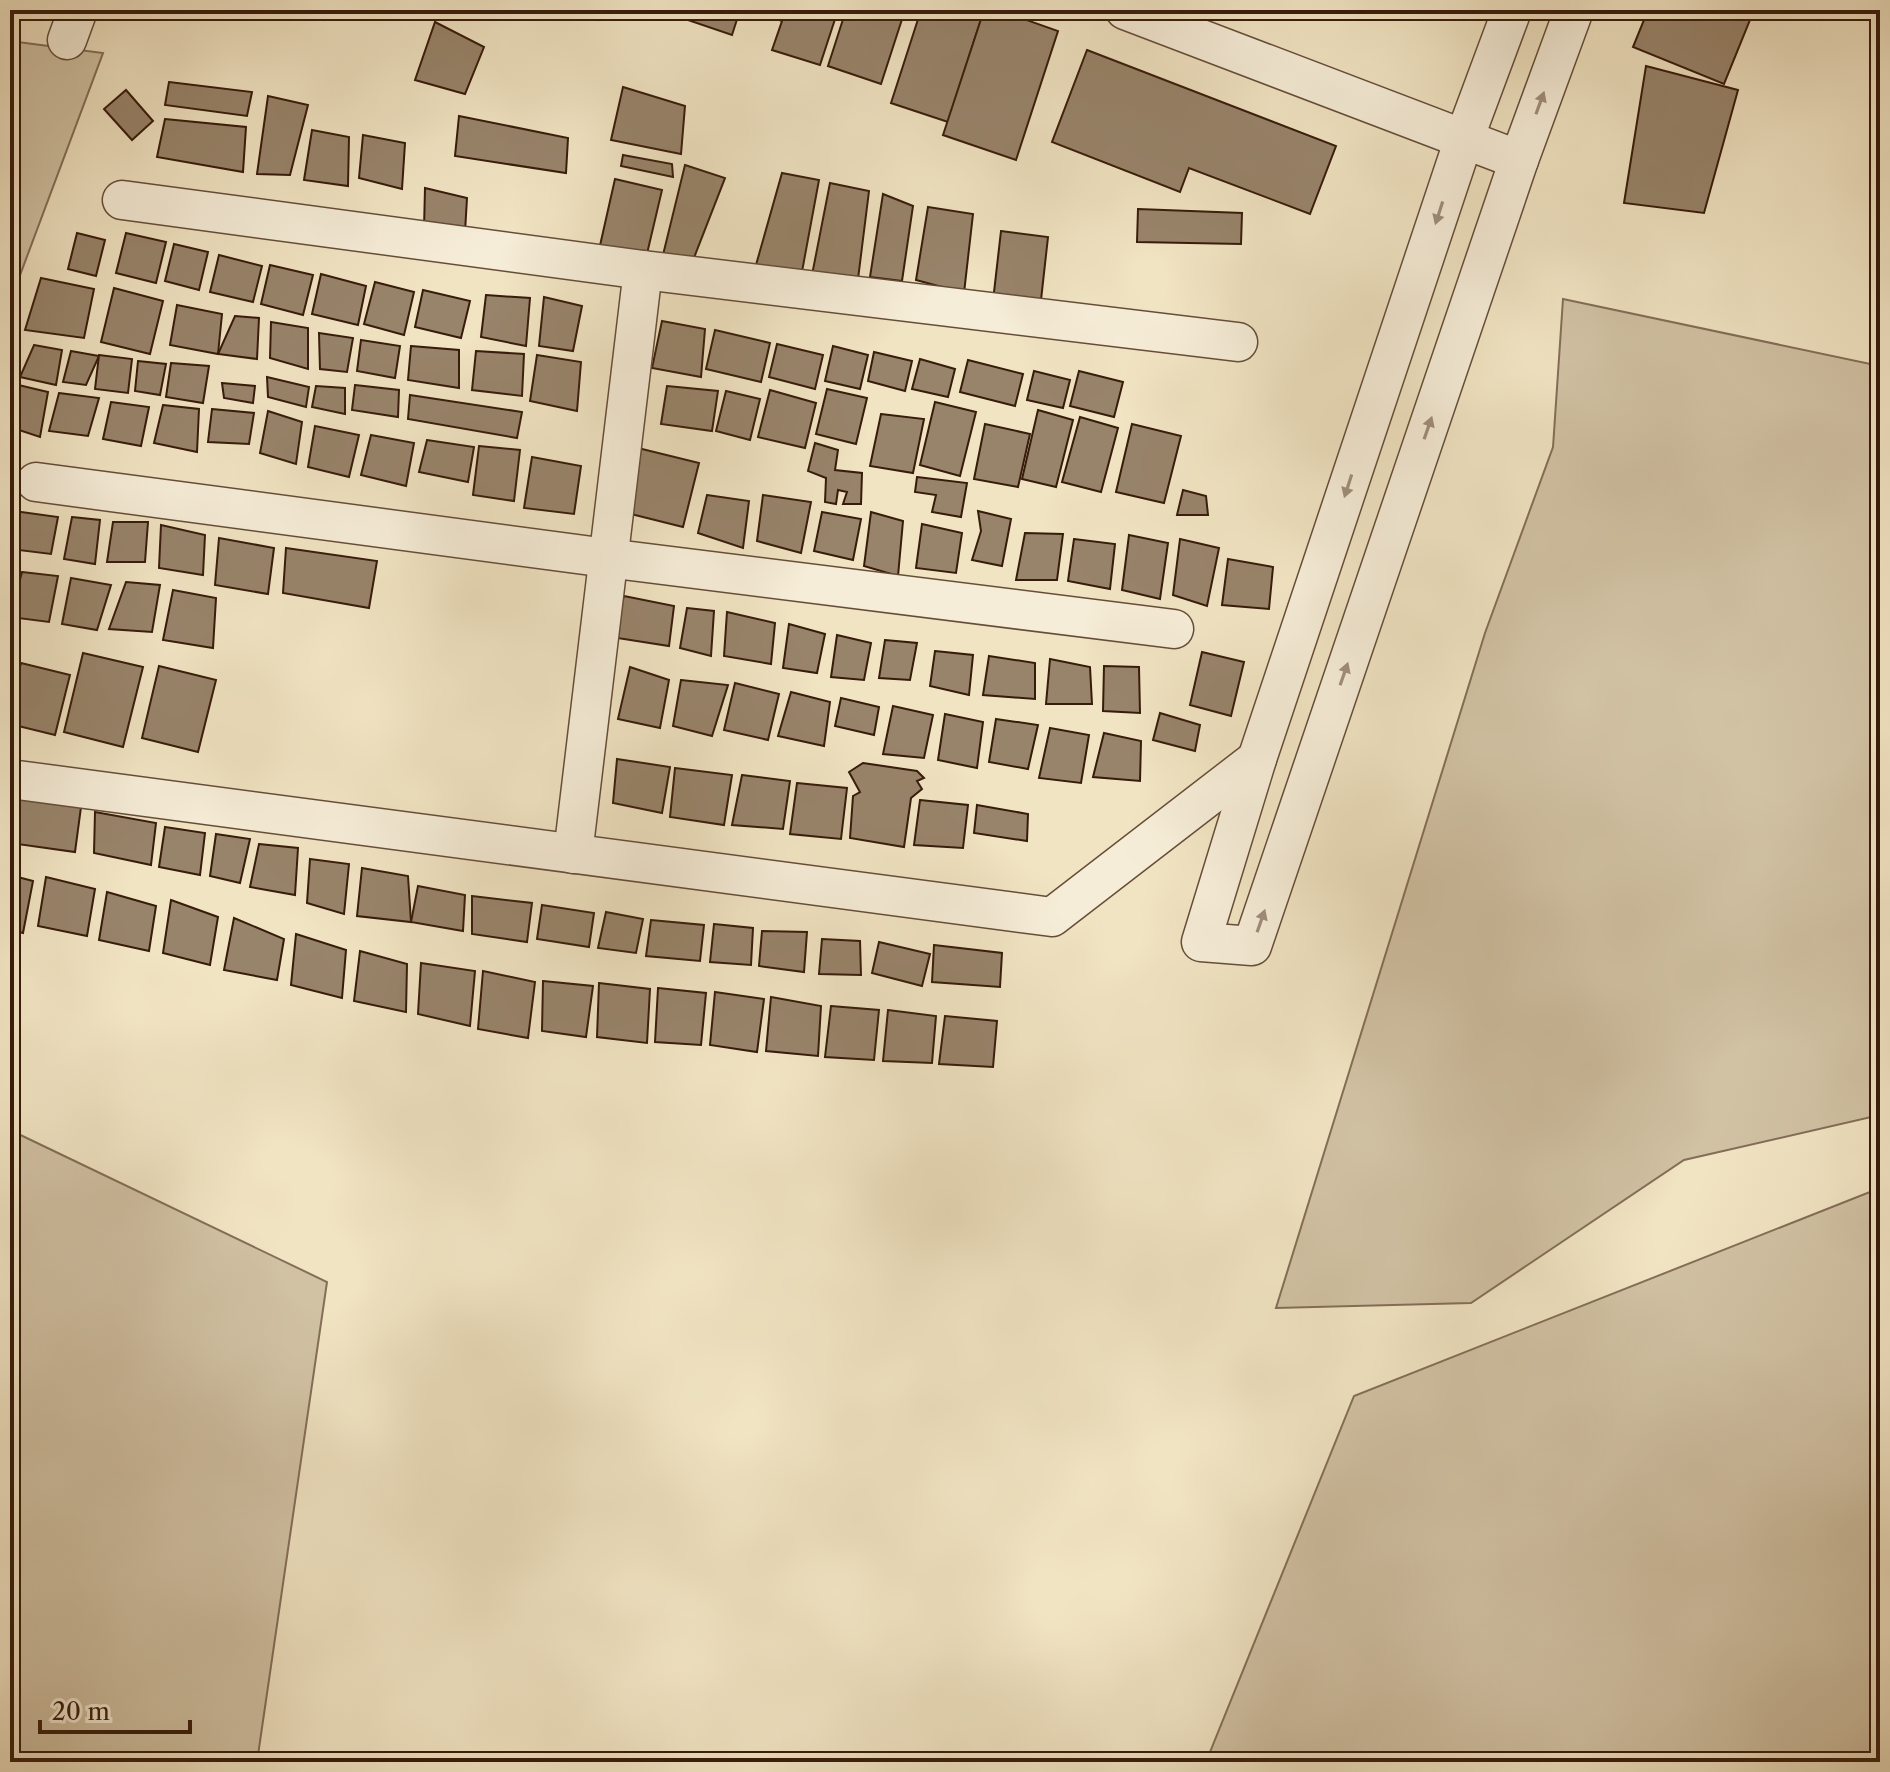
<svg xmlns="http://www.w3.org/2000/svg" width="1890" height="1772" font-family="'Libre Caslon Text',serif">
<style>
.green{fill:#d1c2a4;stroke:#846e58;stroke-width:2}
.building{fill:#98846b;stroke:#371b0b;stroke-width:2}
.lines{fill:none;stroke-linecap:round;stroke-linejoin:round}
.street-casing{stroke:#664d39;stroke-width:41}
.street{stroke:#f6edd8;stroke-width:38}
.oneway{fill:#a08e7c}
</style>
<rect width="100%" height="100%" fill="#f1e4c3"/>
<filter id="stains"><feTurbulence type="fractalNoise" baseFrequency=".0025" numOctaves="4"/><feColorMatrix values="0 0 0 0 .2 0 0 0 0 .09 0 0 0 0 .02 0 0 0 .5 -.17"/></filter>
<radialGradient id="worn" r=".72"><stop offset=".6" stop-color="#630" stop-opacity="0"/><stop offset="1" stop-color="#630" stop-opacity=".3"/></radialGradient>
<g class="green">
<polygon points="10,41 103,53 10,302"/>
<polygon points="1563,299 1880,366 1880,1115 1684,1160 1471,1303 1276,1308 1485,633 1553,447"/>
<polygon points="10,1130 327,1282 257,1762 10,1762"/>
<polygon points="1880,1188 1880,1762 1206,1762 1354,1396"/>
</g>
<g class="building">
<polygon points="183,10 205,10 201,19"/>
<polygon points="293,10 327,10 324,20"/>
<polygon points="568,10 601,10 598,20"/>
<polygon points="675,10 740,10 732,35 673,15"/>
<polygon points="762,10 838,10 820,65 772,50 782,21 761,13"/>
<polygon points="846,10 905,10 881,84 828,66"/>
<polygon points="921,10 984,10 948,122 891,103"/>
<polygon points="984,10 998,10 1058,31 1016,160 943,135"/>
<polygon points="1648,10 1754,10 1724,84 1633,47"/>
<polygon points="435,22 484,47 465,94 415,80"/>
<polygon points="1087,50 1336,146 1310,214 1189,168 1180,192 1052,142"/>
<polygon points="1646,66 1738,90 1704,213 1624,203"/>
<polygon points="169,82 252,92 247,116 165,105"/>
<polygon points="623,87 685,106 681,154 611,140"/>
<polygon points="126,90 153,121 132,140 104,109"/>
<polygon points="268,96 308,105 290,175 257,174"/>
<polygon points="459,116 568,138 566,173 455,156"/>
<polygon points="165,119 246,127 243,172 157,157"/>
<polygon points="312,130 349,137 348,186 304,180"/>
<polygon points="363,135 405,143 402,189 359,178"/>
<polygon points="623,155 672,164 673,177 621,166"/>
<polygon points="685,165 725,178 690,268 662,259"/>
<polygon points="782,173 819,180 801,277 754,272"/>
<polygon points="615,179 662,190 646,258 599,250"/>
<polygon points="830,183 869,191 857,287 812,275"/>
<polygon points="425,188 467,198 465,232 424,229"/>
<polygon points="883,194 913,206 902,281 870,277"/>
<polygon points="928,207 973,214 964,293 916,280"/>
<polygon points="1138,209 1242,213 1241,244 1137,242"/>
<polygon points="1001,231 1048,237 1040,309 993,301"/>
<polygon points="77,233 105,240 96,276 68,269"/>
<polygon points="126,233 166,242 156,283 116,273"/>
<polygon points="174,244 208,252 199,290 165,281"/>
<polygon points="219,255 262,266 253,302 210,292"/>
<polygon points="270,265 313,275 303,315 261,304"/>
<polygon points="321,274 366,286 358,325 312,314"/>
<polygon points="41,278 94,289 84,338 25,330"/>
<polygon points="375,282 414,292 404,335 364,324"/>
<polygon points="114,288 163,301 150,354 101,342"/>
<polygon points="423,290 470,301 461,338 415,327"/>
<polygon points="486,295 530,298 526,346 481,337"/>
<polygon points="544,297 582,306 573,351 539,346"/>
<polygon points="177,305 222,314 218,354 170,345"/>
<polygon points="235,316 259,318 257,359 218,354"/>
<polygon points="662,321 705,329 701,377 652,368"/>
<polygon points="271,322 308,328 308,369 270,358"/>
<polygon points="715,330 770,343 761,382 706,369"/>
<polygon points="319,333 353,338 347,372 320,369"/>
<polygon points="361,340 400,346 395,378 357,371"/>
<polygon points="777,344 823,355 815,389 769,377"/>
<polygon points="34,345 62,350 56,385 20,377"/>
<polygon points="411,346 459,350 459,388 408,380"/>
<polygon points="833,346 868,355 860,389 825,381"/>
<polygon points="71,351 99,356 86,385 63,382"/>
<polygon points="476,351 524,354 522,396 472,390"/>
<polygon points="874,352 912,361 905,391 868,381"/>
<polygon points="99,355 132,359 128,393 95,389"/>
<polygon points="537,355 581,362 577,411 530,401"/>
<polygon points="920,359 955,369 948,397 912,389"/>
<polygon points="968,360 1023,374 1015,406 960,392"/>
<polygon points="138,361 166,364 160,395 135,391"/>
<polygon points="171,363 209,366 203,403 166,397"/>
<polygon points="1034,371 1070,380 1063,408 1027,400"/>
<polygon points="1079,371 1123,382 1114,417 1070,406"/>
<polygon points="267,377 309,387 306,407 268,397"/>
<polygon points="10,383 48,392 40,437 10,427"/>
<polygon points="222,383 255,386 253,403 224,398"/>
<polygon points="355,385 399,390 398,417 352,410"/>
<polygon points="316,386 345,388 345,414 312,407"/>
<polygon points="667,386 718,391 712,431 661,424"/>
<polygon points="827,389 867,398 856,444 816,434"/>
<polygon points="770,390 816,403 805,448 758,437"/>
<polygon points="726,391 760,399 750,440 716,431"/>
<polygon points="59,393 99,398 88,436 49,431"/>
<polygon points="410,395 522,412 517,438 408,419"/>
<polygon points="111,402 149,407 141,446 103,439"/>
<polygon points="935,402 976,412 960,476 920,465"/>
<polygon points="163,405 199,409 197,452 154,443"/>
<polygon points="212,409 254,413 249,444 208,442"/>
<polygon points="1038,410 1073,420 1056,487 1022,479"/>
<polygon points="268,411 302,422 296,464 260,453"/>
<polygon points="881,414 924,419 913,473 870,466"/>
<polygon points="1080,417 1118,428 1101,492 1062,482"/>
<polygon points="985,424 1030,434 1018,487 974,479"/>
<polygon points="1132,424 1181,436 1164,503 1116,492"/>
<polygon points="315,426 359,435 349,477 308,467"/>
<polygon points="371,435 414,443 406,486 361,475"/>
<polygon points="427,440 474,447 468,482 419,472"/>
<polygon points="815,443 838,450 835,470 862,473 861,504 843,504 847,492 838,490 836,504 825,502 826,478 808,471"/>
<polygon points="479,446 520,450 514,501 473,495"/>
<polygon points="638,448 699,463 683,527 623,512"/>
<polygon points="532,457 581,466 574,514 524,508"/>
<polygon points="917,477 967,483 961,517 932,512 936,495 915,492"/>
<polygon points="1183,490 1206,496 1208,515 1177,515"/>
<polygon points="707,495 749,501 743,548 698,533"/>
<polygon points="763,495 811,502 801,553 757,541"/>
<polygon points="14,511 58,517 51,554 10,549"/>
<polygon points="978,511 1011,519 1002,566 972,560 981,531"/>
<polygon points="822,512 861,519 853,560 814,551"/>
<polygon points="871,512 903,521 898,576 864,566"/>
<polygon points="72,517 100,520 95,564 64,559"/>
<polygon points="113,522 148,522 145,562 107,562"/>
<polygon points="922,524 962,533 956,573 916,568"/>
<polygon points="161,525 205,535 203,575 159,568"/>
<polygon points="1025,533 1063,534 1057,580 1016,580"/>
<polygon points="1129,535 1168,543 1160,599 1122,590"/>
<polygon points="219,538 274,548 268,594 215,585"/>
<polygon points="1074,539 1115,544 1110,589 1068,581"/>
<polygon points="1180,539 1219,548 1207,606 1173,595"/>
<polygon points="286,548 377,561 369,608 283,593"/>
<polygon points="1228,559 1273,567 1269,609 1222,605"/>
<polygon points="22,572 58,576 49,622 10,617"/>
<polygon points="71,578 111,585 97,630 62,624"/>
<polygon points="126,582 160,585 152,632 109,629"/>
<polygon points="173,590 216,598 213,648 163,640"/>
<polygon points="624,596 674,606 669,646 611,637"/>
<polygon points="687,608 714,611 711,656 680,648"/>
<polygon points="727,612 775,623 771,664 724,656"/>
<polygon points="789,624 825,634 817,673 783,668"/>
<polygon points="837,635 871,643 864,680 831,677"/>
<polygon points="885,640 917,643 910,680 879,678"/>
<polygon points="935,651 973,655 969,695 930,686"/>
<polygon points="1202,652 1244,662 1231,716 1190,705"/>
<polygon points="83,653 143,667 123,747 64,732"/>
<polygon points="989,656 1035,663 1035,699 983,695"/>
<polygon points="1050,659 1090,667 1092,704 1046,704"/>
<polygon points="21,663 70,675 55,735 10,724 10,705"/>
<polygon points="159,666 216,680 198,752 142,738"/>
<polygon points="1104,666 1139,667 1140,713 1103,711"/>
<polygon points="630,667 669,680 660,728 618,719"/>
<polygon points="681,680 728,685 712,736 673,726"/>
<polygon points="735,683 779,694 768,740 724,730"/>
<polygon points="791,692 830,702 824,746 778,736"/>
<polygon points="841,698 879,707 874,735 835,726"/>
<polygon points="893,706 933,715 924,758 883,754"/>
<polygon points="1160,713 1200,725 1195,751 1153,740"/>
<polygon points="945,714 983,722 977,768 938,760"/>
<polygon points="996,719 1038,725 1028,769 989,762"/>
<polygon points="1050,728 1089,735 1081,783 1039,778"/>
<polygon points="1104,733 1141,741 1140,781 1093,777"/>
<polygon points="617,759 670,767 662,813 613,803"/>
<polygon points="863,763 917,771 924,778 917,781 922,789 911,798 904,847 850,838 853,796 860,792 849,772"/>
<polygon points="675,768 732,775 724,825 670,817"/>
<polygon points="742,775 790,781 783,829 732,825"/>
<polygon points="797,783 847,788 841,839 790,834"/>
<polygon points="10,798 81,807 75,852 10,843"/>
<polygon points="920,800 968,805 963,848 914,845"/>
<polygon points="977,805 1028,814 1027,841 974,833"/>
<polygon points="95,812 156,823 151,865 94,853"/>
<polygon points="165,827 205,833 200,875 159,867"/>
<polygon points="216,834 250,839 240,883 210,876"/>
<polygon points="259,844 298,848 295,895 250,887"/>
<polygon points="310,859 349,864 344,914 307,903"/>
<polygon points="362,868 408,876 411,922 357,916"/>
<polygon points="10,875 33,881 23,933 10,930"/>
<polygon points="46,877 95,889 87,936 38,926"/>
<polygon points="418,886 465,895 463,931 411,922"/>
<polygon points="107,892 156,906 149,951 99,940"/>
<polygon points="472,896 532,903 527,942 472,934"/>
<polygon points="171,900 218,917 210,965 163,953"/>
<polygon points="542,905 594,913 589,947 537,939"/>
<polygon points="606,912 643,919 636,953 598,948"/>
<polygon points="234,918 284,939 277,980 224,970"/>
<polygon points="651,920 704,925 700,961 646,956"/>
<polygon points="714,924 753,928 751,965 710,962"/>
<polygon points="762,931 807,932 804,972 759,966"/>
<polygon points="296,934 346,950 342,998 291,985"/>
<polygon points="822,939 860,941 861,975 819,974"/>
<polygon points="879,942 930,954 922,986 872,973"/>
<polygon points="934,945 1002,953 1000,987 932,982"/>
<polygon points="360,951 407,964 406,1012 354,1001"/>
<polygon points="421,963 475,971 470,1026 418,1014"/>
<polygon points="483,971 535,982 528,1038 478,1029"/>
<polygon points="543,981 593,986 586,1037 542,1031"/>
<polygon points="599,983 650,989 647,1043 597,1037"/>
<polygon points="658,988 706,993 701,1045 655,1042"/>
<polygon points="715,992 764,999 757,1052 710,1045"/>
<polygon points="771,997 821,1006 818,1056 766,1051"/>
<polygon points="831,1006 879,1010 874,1060 825,1057"/>
<polygon points="888,1010 936,1016 932,1063 883,1061"/>
<polygon points="945,1016 997,1021 993,1067 939,1064"/>
</g>
<g class="lines">
<defs>
<g id="street">
<polyline points="1125,10 1519,160"/>
<polyline points="1512,10 1464,139 1257,759 1201,942 1252,946 1519,160 1574,10"/>
<polyline points="67,40 78,10"/>
<polyline points="122,200 643,270 1238,342"/>
<polyline points="36,482 607,558 1174,629"/>
<polyline points="10,779 1052,917 1257,759"/>
<polyline points="573,854 643,270"/>
</g>
</defs>
<use href="#street" class="street-casing"/>
<use href="#street" class="street"/>
</g>
<defs><path id="oneway-solid" d="M-6-.8H1V-3.2L6.5 0L1 3.2V.8H-6Z" transform="scale(2)"/></defs>
<g class="oneway">
<use href="#oneway-solid" transform="translate(1540 103) rotate(-70)"/>
<use href="#oneway-solid" transform="translate(1439 213) rotate(108)"/>
<use href="#oneway-solid" transform="translate(1428 428) rotate(-71)"/>
<use href="#oneway-solid" transform="translate(1348 486) rotate(108)"/>
<use href="#oneway-solid" transform="translate(1344 674) rotate(-71)"/>
<use href="#oneway-solid" transform="translate(1261 921) rotate(-71)"/>
</g>
<rect width="1890" height="1772" fill="none" stroke="#f1e4c3" stroke-width="40"/>
<rect x="12" y="12" width="1866" height="1748" fill="none" stroke="#371b0b" stroke-width="4"/>
<rect x="20" y="20" width="1850" height="1732" fill="none" stroke="#371b0b" stroke-width="2"/>
<path d="M40 1720v12h150v-12" fill="none" stroke="#371b0b" stroke-width="4"/>
<text x="52" y="1720" font-size="24" fill="#371b0b" stroke="#f6edd8" stroke-width="6" paint-order="stroke">20 m</text>
<rect width="100%" height="100%" filter="url(#stains)"/>
<rect width="100%" height="100%" fill="url(#worn)"/>
</svg>
